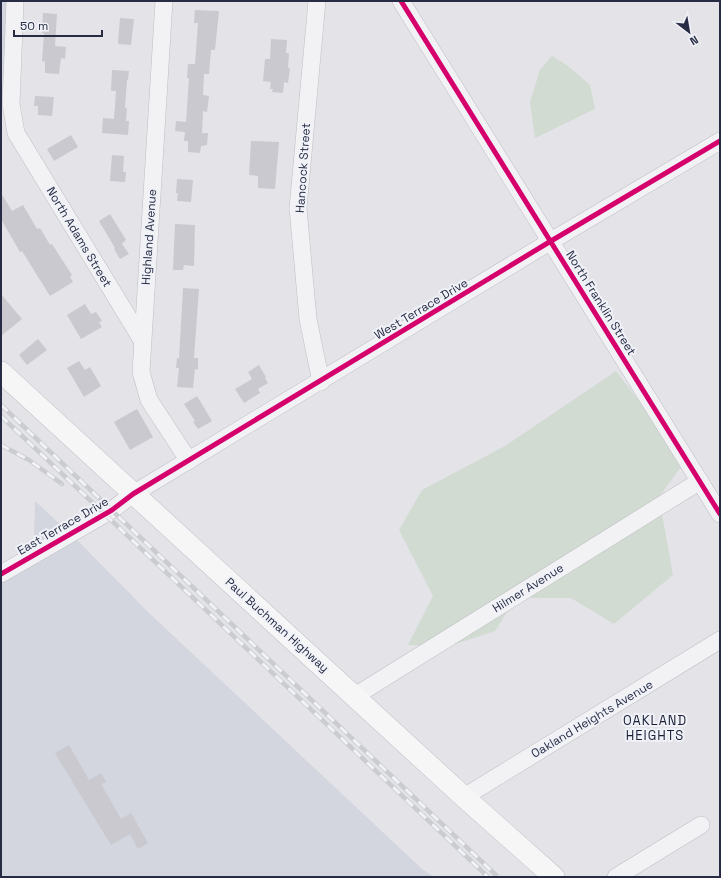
<svg xmlns="http://www.w3.org/2000/svg" width="721" height="878" font-family="'Space Grotesk',sans-serif">
<style>
.built{fill:#d3d6df}
.green{fill:#d1dbd2}
.building{fill:#c9c9cf}
.lines{fill:none;stroke-linecap:round;stroke-linejoin:round}
.minor-casing{stroke:#bebfc4;stroke-width:18}
.major-casing{stroke:#bec0c6;stroke-width:22}
.minor{stroke:#f2f2f4;stroke-width:17}
.major{stroke:#f6f6f7;stroke-width:21}
.rail-casing{stroke:#cbccd0;stroke-width:4.5}
.rail{stroke:#f0f2f8;stroke-width:3;stroke-dasharray:9;stroke-linecap:butt}
.cycleway-casing{stroke:#f0f2f8;stroke-width:8}
.cycleway{stroke:#d6006c;stroke-width:5}
.labels{text-anchor:middle;dominant-baseline:central;stroke-width:4;stroke-linejoin:round;paint-order:stroke}
.street-label{font-size:12px;fill:#272c44;stroke:#f0f2f8}
.neighbourhood-label{font-size:13px;letter-spacing:1px;fill:#191e35;stroke:#f0f2f8}
</style>
<rect width="100%" height="100%" fill="#e3e3e8"/>
<g class="built">
<polygon points="1,1 8,1 5,92 1,94"/>
<polygon points="35,501 65,529 32,547 34,542"/>
<polygon points="76,539 148,612 422,869 434,877 1,877 1,582"/>
</g>
<g class="green">
<polygon points="552,56 568,66 590,85 595,109 535,138 530,102 540,70"/>
<polygon points="616,371 685,461 659,497 673,575 614,624 571,598 516,598 495,631 449,646 408,645 433,596 399,530 422,490 505,446"/>
</g>
<g class="building">
<polygon points="195,10 219,11 215,50 211,50 209,74 204,74 203,95 209,96 207,112 203,111 202,133 208,133 207,145 201,146 200,153 188,152 188,141 184,141 185,132 175,131 176,121 186,122 189,78 187,78 188,64 195,64 198,23 194,23"/>
<polygon points="43,13 57,14 55,46 66,47 65,59 61,58 59,74 45,73 45,62 42,61 44,33 42,33"/>
<polygon points="120,18 134,19 131,45 118,44"/>
<polygon points="271,39 287,40 286,53 289,53 288,68 290,68 288,83 284,82 283,93 272,92 273,89 270,89 271,82 263,81 265,59 270,59"/>
<polygon points="112,70 129,71 128,80 127,80 125,108 127,108 126,121 129,121 128,135 102,133 103,118 114,119 116,91 111,91"/>
<polygon points="35,96 54,97 52,116 38,115 38,106 34,106"/>
<polygon points="71,135 78,147 54,161 47,149"/>
<polygon points="251,141 279,142 275,189 258,188 258,176 249,175"/>
<polygon points="112,155 124,156 123,172 126,172 125,182 110,181"/>
<polygon points="177,179 193,180 191,202 177,201 178,193 176,193"/>
<polygon points="1,193 12,211 23,205 37,229 40,228 50,245 52,244 72,275 70,277 73,282 50,296 22,251 20,252 1,219"/>
<polygon points="110,214 126,240 122,244 129,254 120,259 114,249 115,248 99,221"/>
<polygon points="175,224 195,225 194,266 184,265 183,270 173,270"/>
<polygon points="183,288 199,289 194,358 198,358 198,370 195,369 193,388 177,387 179,368 176,368 177,358 179,359"/>
<polygon points="1,294 22,319 1,336"/>
<polygon points="85,304 91,314 96,312 102,321 99,322 102,327 81,339 67,315"/>
<polygon points="38,339 47,350 27,365 19,355"/>
<polygon points="79,361 85,370 90,367 101,386 84,397 67,368"/>
<polygon points="259,365 266,377 265,378 268,383 258,389 260,393 244,403 235,389 252,379 248,372"/>
<polygon points="197,396 212,421 198,429 193,422 195,421 184,404"/>
<polygon points="137,409 153,437 130,450 114,422"/>
<polygon points="69,745 89,780 101,773 106,782 101,784 121,819 131,813 148,843 138,849 130,834 111,845 55,753"/>
</g>
<g class="lines">
<defs>
<g id="minor">
<polyline points="15,1 11,104 16,133 142,340"/>
<polyline points="164,1 141,372 149,400 189,461"/>
<polyline points="317,1 298,208 308,319 321,382"/>
<polyline points="401,1 720,514"/>
<polyline points="1,574 112,510 133,494 551,241 720,141"/>
<polyline points="355,696 700,481"/>
<polyline points="464,797 720,640"/>
<polyline points="616,877 701,825"/>
</g>
<polyline id="major" points="1,372 464,797 554,877"/>
</defs>
<use href="#minor" class="minor-casing"/>
<use href="#major" class="major-casing"/>
<use href="#minor" class="minor"/>
<use href="#major" class="major"/>
<defs>
<g id="rail">
<polyline points="1,405 498,877"/>
<polyline points="1,416 488,877"/>
<polyline points="1,445 29,460 62,484"/>
</g>
</defs>
<use href="#rail" class="rail-casing"/>
<use href="#rail" class="rail"/>
<defs>
<g id="cycleway">
<polyline points="401,1 720,514"/>
<polyline points="1,574 112,510 133,494 551,241 720,141"/>
</g>
</defs>
<use href="#cycleway" class="cycleway-casing"/>
<use href="#cycleway" class="cycleway"/>
</g>
<g class="labels">
<g class="street-label">
<text transform="translate(303 168) rotate(-86)">Hancock Street</text>
<text transform="translate(79 237) rotate(59)">North Adams Street</text>
<text transform="translate(149 237) rotate(-86)">Highland Avenue</text>
<text transform="translate(601 303) rotate(58)">North Franklin Street</text>
<text transform="translate(421 309) rotate(-31)">West Terrace Drive</text>
<text transform="translate(63 526) rotate(-30)">East Terrace Drive</text>
<text transform="translate(528 588) rotate(-32)">Hilmer Avenue</text>
<text transform="translate(277 625) rotate(42)">Paul Buchman Highway</text>
<text transform="translate(592 719) rotate(-31)">Oakland Heights Avenue</text>
</g>
<g class="neighbourhood-label">
<text x="655" y="720">OAKLAND<tspan x="655" dy="15">HEIGHTS</tspan></text>
</g>
</g>
<rect width="721" height="878" fill="none" stroke="#272c44" stroke-width="4"/>
<g transform="translate(689 32) rotate(149)" stroke="#f0f2f8" stroke-width="3" paint-order="stroke">
<path d="M0-3L7 15L0 10L-7 15Z" fill="#272c44"/>
<text y="-6" font-size="11" font-weight="bold" text-anchor="middle" fill="#272c44">N</text>
</g>
<path d="M14 30v6h88v-6" fill="none" stroke="#272c44" stroke-width="2"/>
<text x="20" y="30" font-size="12" fill="#272c44" stroke="#f0f2f8" stroke-width="3" paint-order="stroke">50 m</text>
</svg>
